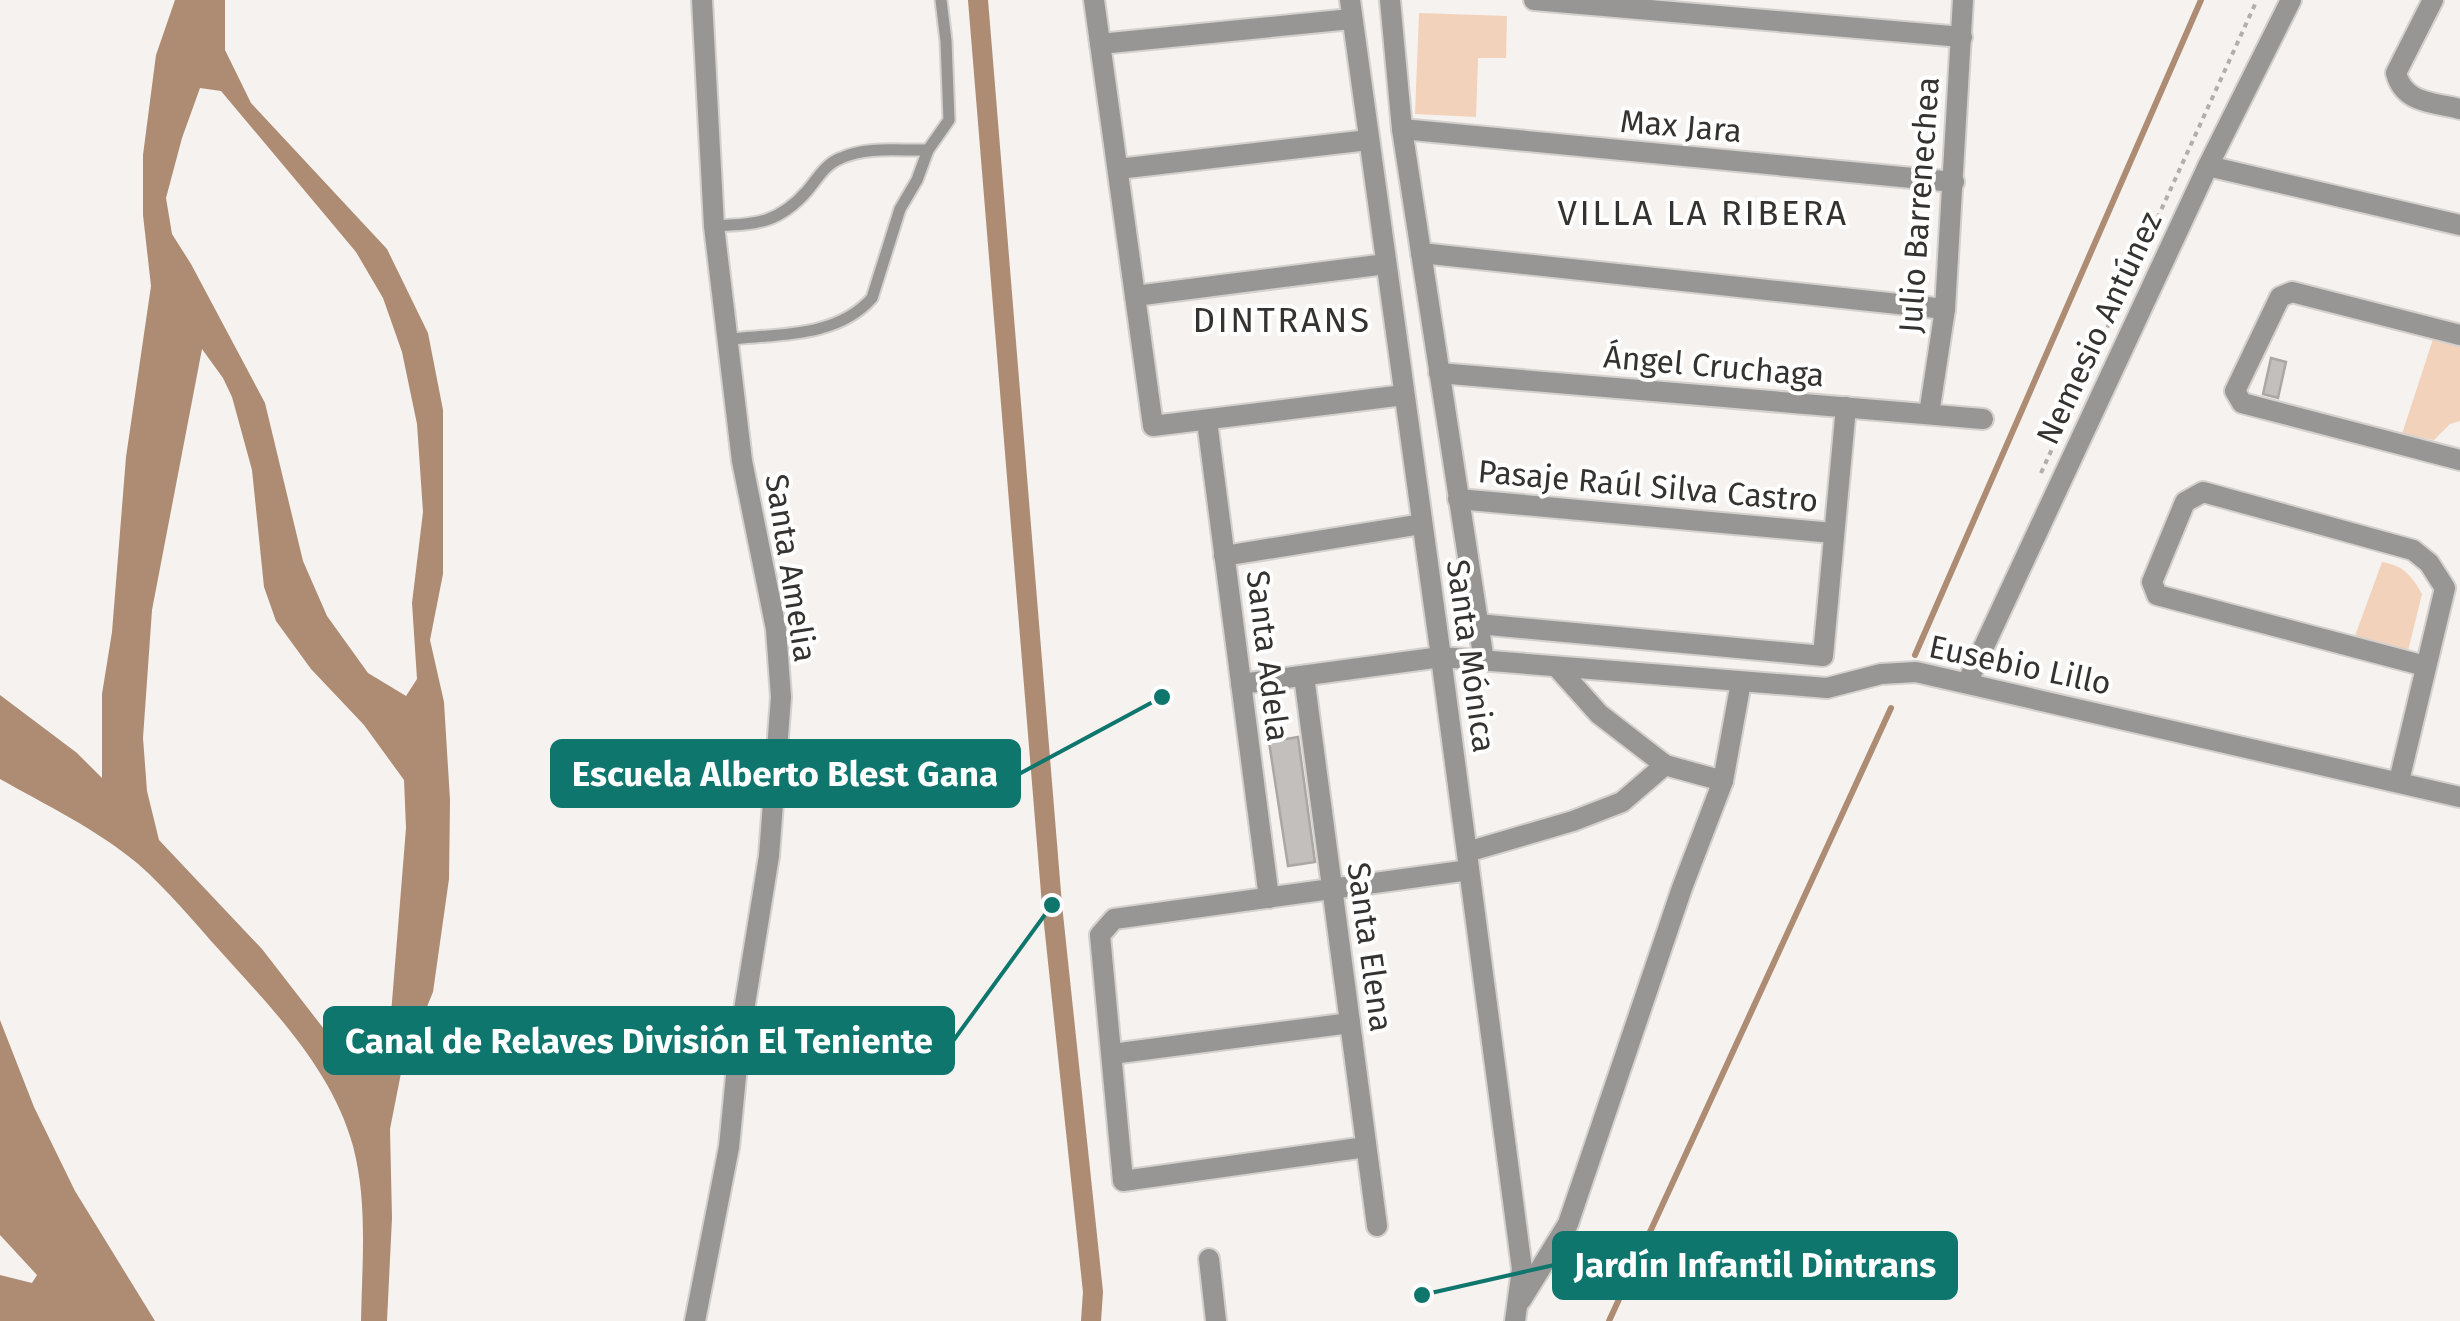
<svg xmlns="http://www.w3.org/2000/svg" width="2460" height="1321" font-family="'Fira Sans',sans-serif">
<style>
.green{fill:#f2d2ba}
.water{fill:#ad8c73;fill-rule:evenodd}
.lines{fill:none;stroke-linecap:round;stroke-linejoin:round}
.stream{stroke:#ad8c73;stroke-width:6}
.canal{stroke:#ad8c73;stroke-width:20}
.building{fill:#c3bfbc;stroke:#aba7a4;stroke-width:2.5}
.service-casing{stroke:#d3d0cd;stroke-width:15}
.minor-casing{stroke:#d3d0cd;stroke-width:24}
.tertiary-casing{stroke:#d3d0cd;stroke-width:24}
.path{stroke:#b2aeac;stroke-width:4;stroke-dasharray:5 5;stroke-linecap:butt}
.service{stroke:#979694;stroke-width:11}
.minor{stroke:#979694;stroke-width:20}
.tertiary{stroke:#979694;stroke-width:20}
.labels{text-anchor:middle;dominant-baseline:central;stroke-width:8;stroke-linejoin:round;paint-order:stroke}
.street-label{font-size:32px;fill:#353332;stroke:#fff}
.neighbourhood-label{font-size:35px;letter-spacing:2.5px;fill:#353332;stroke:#fff}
.leader{fill:none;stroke:#0f766e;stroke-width:4}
.callout-dot{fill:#0f766e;stroke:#fff;stroke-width:4}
.callout{fill:#0f766e;stroke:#0f766e;stroke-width:4}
.callout-label{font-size:35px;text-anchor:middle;font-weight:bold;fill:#fff}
</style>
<rect width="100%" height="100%" fill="#f6f2ef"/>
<g class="green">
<polygon points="1419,13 1507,16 1506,58 1478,58 1476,117 1415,114"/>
<polygon points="2433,339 2460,346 2460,421 2450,424 2434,440 2402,434"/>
<path d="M2382,562C2404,566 2411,575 2422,594L2408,651L2355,636Z"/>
</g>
<g class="water">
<path d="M175,0H225V50L251,103L387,249L428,333L443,410V574L430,640L444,702L450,800L449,879L433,992L402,1068L390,1129L392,1218L387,1321H361C362,1263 368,1203 353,1146C332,1069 273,1010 221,952C194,922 167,889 137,863C96,829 46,805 0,779V695L77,753L102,778V694L112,632L126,457L151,286L143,215V155L156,55ZM200,88L221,91L356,252L383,298L402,352L417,424L423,512L412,603L417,679L406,696L368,673L327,616L303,561L265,403L191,264L172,234L166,198L182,138ZM202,349L223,378L232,397L252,470L264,587L276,621L311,669L364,725L404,780L406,828L391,1014L373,1065L348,1060L262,949L159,840L147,791L143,738L152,610Z"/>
<polygon points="0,1020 34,1107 75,1191 155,1321 0,1321 0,1275 32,1283 37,1275 0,1235"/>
</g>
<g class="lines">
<g class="stream">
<polyline points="1915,655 2201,0"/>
<polyline points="1609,1321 1891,708"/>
</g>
<polyline class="canal" points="978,0 1052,905 1093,1292 1091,1321"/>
</g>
<g class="building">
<polygon points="2271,358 2286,362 2278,398 2263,394"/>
<polygon points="1298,737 1315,862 1288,866 1269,742"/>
</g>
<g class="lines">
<defs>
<g id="service">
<path d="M714,226C756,224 778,224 807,191C818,178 825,164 841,158C868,146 899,151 928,150"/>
<path d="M729,339C777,334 837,338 872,298L900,209L917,180L928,150L949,120L946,41L941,0"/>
</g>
<g id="minor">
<polyline points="1094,0 1153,426 1404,395"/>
<polyline points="1390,0 1402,129 1484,661"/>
<polyline points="1534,0 1962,37"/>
<path d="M2433,0L2396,73C2404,104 2433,102 2460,109"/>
<polyline points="1100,44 1351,19"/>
<polyline points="1402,129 1954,182"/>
<polyline points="2208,166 2460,225"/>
<polyline points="1118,169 1368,140"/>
<polyline points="1421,253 1945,309"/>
<polyline points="1135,296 1386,264"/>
<polyline points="2460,335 2292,292 2280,297 2235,391 2242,403 2460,460"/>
<polyline points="1439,373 1983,419"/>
<polyline points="1929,414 1945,309 1963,0"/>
<polyline points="1207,421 1269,898"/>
<polyline points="1458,499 1833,533"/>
<polyline points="1224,556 1422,524"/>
<polyline points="1478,624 1823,656 1846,407"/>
<polyline points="1557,667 1599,714 1665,765 1723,781"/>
<polyline points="1304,676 1377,1226"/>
<polyline points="1967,683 2208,166 2291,0"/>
<polyline points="1241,684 1441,657 1522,1269 1515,1321"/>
<polyline points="2399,781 2445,588 2429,563 2413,550 2203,492 2185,502 2152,582 2157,595 2425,666"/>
<polyline points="1467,852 1573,821 1622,802 1665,765"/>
<polyline points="1112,1054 1350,1023"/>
<polyline points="1366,1147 1123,1181 1100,935 1114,919 1469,870"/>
<polyline points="1209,1259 1216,1321"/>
<polyline points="1521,1300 1568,1224 1682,888 1723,781 1741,682"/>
<polyline points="695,1321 729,1147 740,1035 769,856 781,697 776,629 742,461 714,226 702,0"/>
</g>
<polyline id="tertiary" points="1350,0 1441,657 1827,688 1881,674 1916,672 2460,797"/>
</defs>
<use href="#service" class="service-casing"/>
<use href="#minor" class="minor-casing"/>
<use href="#tertiary" class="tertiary-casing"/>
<polyline class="path" points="2041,473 2257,0"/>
<use href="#service" class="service"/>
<use href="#minor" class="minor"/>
<use href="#tertiary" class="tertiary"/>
</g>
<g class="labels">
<g class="street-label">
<text transform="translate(1681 126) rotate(5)">Max Jara</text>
<text transform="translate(1919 205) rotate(-86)">Julio Barrenechea</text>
<text transform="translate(2099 328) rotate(-65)">Nemesio Antúnez</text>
<text transform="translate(1714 366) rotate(5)">Ángel Cruchaga</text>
<text transform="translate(1648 486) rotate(5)">Pasaje Raúl Silva Castro</text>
<text transform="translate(791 568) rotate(81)">Santa Amelia</text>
<text transform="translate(1268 656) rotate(83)">Santa Adela</text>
<text transform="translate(1471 656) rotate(82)">Santa Mónica</text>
<text transform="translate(2020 665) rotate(12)">Eusebio Lillo</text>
<text transform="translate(1370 947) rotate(82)">Santa Elena</text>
</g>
<g class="neighbourhood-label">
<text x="1703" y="213">VILLA LA RIBERA</text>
<text x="1282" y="320">DINTRANS</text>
</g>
</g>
<path class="leader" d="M1162 697L1019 774M1052 905L953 1041M1422 1295L1554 1265"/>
<g class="callout-dot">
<circle cx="1162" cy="697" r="10"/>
<circle cx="1052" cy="905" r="10"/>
<circle cx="1422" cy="1295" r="10"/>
</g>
<g class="callout">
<rect x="552" y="741" width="467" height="65" rx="10"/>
<rect x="325" y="1008" width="628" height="65" rx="10"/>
<rect x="1554" y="1233" width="402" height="65" rx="10"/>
</g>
<g class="callout-label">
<text x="785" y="786">Escuela Alberto Blest Gana</text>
<text x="639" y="1053">Canal de Relaves División El Teniente</text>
<text x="1755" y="1277">Jardín Infantil Dintrans</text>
</g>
</svg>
